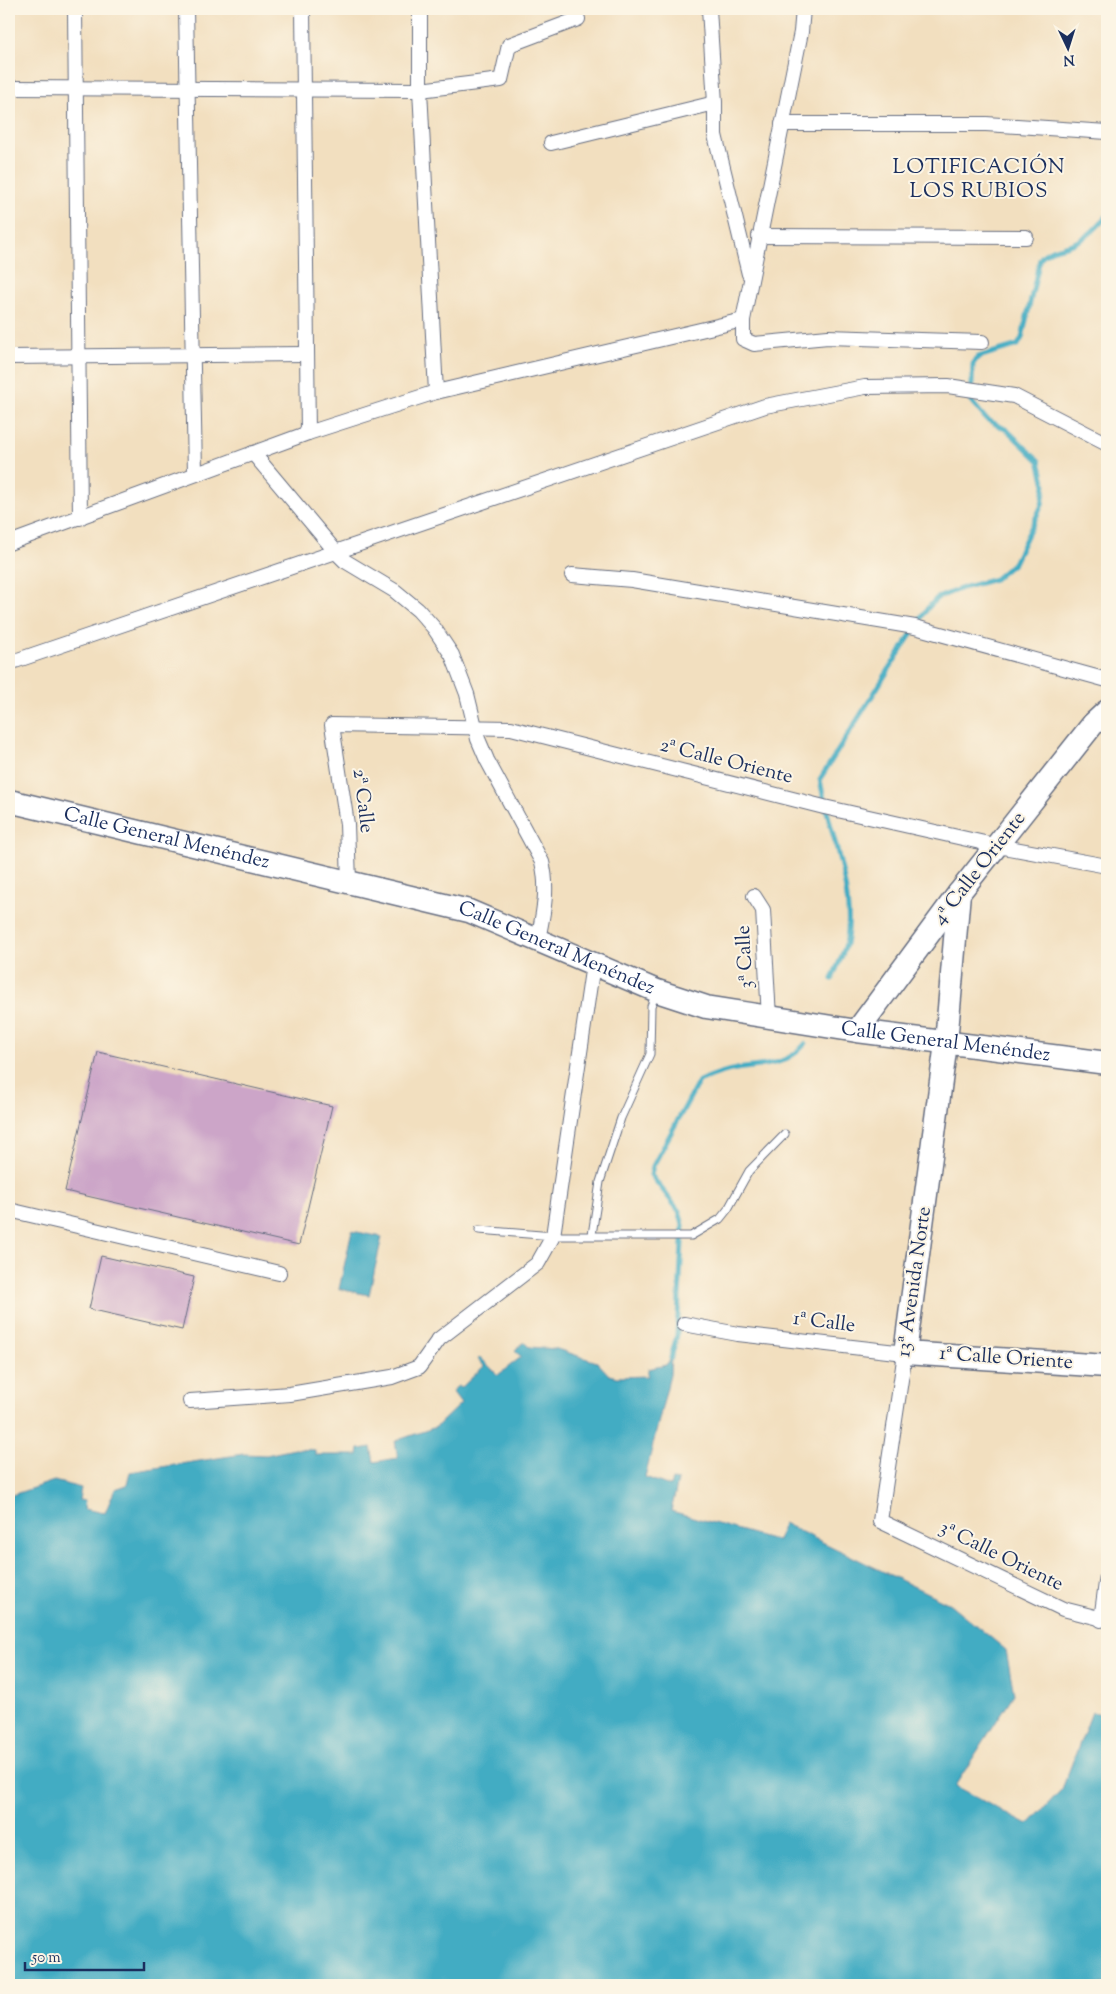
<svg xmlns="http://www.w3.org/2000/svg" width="1116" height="1994" font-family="'Sorts Mill Goudy',serif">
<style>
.water{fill:#43acc3;stroke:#2f6e90}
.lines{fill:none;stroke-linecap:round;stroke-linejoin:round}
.stream{stroke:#43acc3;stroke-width:5}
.building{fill:#cca5c8}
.lane-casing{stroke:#666d80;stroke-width:9}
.street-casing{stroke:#666d80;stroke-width:16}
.primary-casing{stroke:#666d80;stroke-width:25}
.lane{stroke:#fff;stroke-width:7}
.street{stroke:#fff;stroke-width:14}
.primary{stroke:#fff;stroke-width:22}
.labels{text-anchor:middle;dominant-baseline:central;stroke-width:4;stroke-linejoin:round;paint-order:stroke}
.street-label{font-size:20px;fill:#1b2f5e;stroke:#fcf5e5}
.neighbourhood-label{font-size:21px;letter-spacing:1px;fill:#1b2f5e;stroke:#fcf5e5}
</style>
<rect width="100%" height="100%" fill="#fcf5e5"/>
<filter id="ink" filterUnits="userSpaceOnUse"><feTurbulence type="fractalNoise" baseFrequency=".02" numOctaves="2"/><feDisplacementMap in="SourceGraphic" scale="10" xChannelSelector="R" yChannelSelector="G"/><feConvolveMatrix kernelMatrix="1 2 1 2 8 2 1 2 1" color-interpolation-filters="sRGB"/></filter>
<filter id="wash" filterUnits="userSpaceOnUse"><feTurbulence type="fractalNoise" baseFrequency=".0096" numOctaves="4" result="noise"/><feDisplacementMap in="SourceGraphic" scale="20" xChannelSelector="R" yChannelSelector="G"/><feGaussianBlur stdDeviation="1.12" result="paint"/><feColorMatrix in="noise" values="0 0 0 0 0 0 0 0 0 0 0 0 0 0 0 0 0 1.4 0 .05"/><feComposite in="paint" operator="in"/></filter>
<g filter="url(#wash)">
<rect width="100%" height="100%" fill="#f2dfbf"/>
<g class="water">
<polygon points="352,1231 382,1237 369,1295 339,1289"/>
<polygon points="524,1342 529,1347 557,1349 597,1362 609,1375 617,1377 648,1376 648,1369 666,1365 671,1358 670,1375 645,1477 670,1486 672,1480 678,1481 671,1511 778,1541 783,1523 950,1604 1006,1650 1014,1694 955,1786 1028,1825 1062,1789 1092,1712 1107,1715 1107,1985 9,1985 9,1496 54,1481 81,1488 79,1500 85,1501 84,1509 105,1513 115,1489 127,1485 130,1472 243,1454 266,1455 295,1449 315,1450 315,1455 358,1455 359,1449 371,1447 374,1462 398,1458 395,1441 436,1427 461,1403 452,1391 458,1386 461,1388 484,1366 478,1359 480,1357 498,1375 521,1357 515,1350"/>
</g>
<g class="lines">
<g class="stream">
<path d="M832,979C837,966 845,952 847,939C855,891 828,828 820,779L927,609L937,598L962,588L995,579L1014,563L1042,505L1045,485L1039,461L1007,430L986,419L971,401L973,364L978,357L1018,345L1022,338L1040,259C1048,247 1063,249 1076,242C1088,237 1098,226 1107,216"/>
<path d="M671,1358L677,1335L683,1225L679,1211L651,1175L653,1166L699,1081C711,1076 724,1071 737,1069C763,1065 787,1066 805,1044"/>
</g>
</g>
<g id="blocks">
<g class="building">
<polygon points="98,1052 332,1106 299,1245 65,1191"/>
<polygon points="101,1256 194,1277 182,1330 89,1309"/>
</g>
</g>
</g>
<g filter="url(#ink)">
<use href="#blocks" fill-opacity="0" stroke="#666d80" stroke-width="1"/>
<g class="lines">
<defs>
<g id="lane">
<polyline points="479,1230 553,1236 691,1236 720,1219 728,1209 749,1171 785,1134"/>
<polyline points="592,1235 600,1182 621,1118 650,1054 651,1006 656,993"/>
</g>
<g id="street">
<polyline points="75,9 80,518"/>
<polyline points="186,9 195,473"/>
<polyline points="303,9 308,433"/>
<polyline points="420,9 420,90 436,392"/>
<polyline points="709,9 715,103 715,135 749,274"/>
<polyline points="803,9 801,32 743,320 743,339 754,344 828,337 982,342"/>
<polyline points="9,88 420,90 501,80 509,45 578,19"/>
<polyline points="782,124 986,124 1107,132"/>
<polyline points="551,143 715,103"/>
<polyline points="759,236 1026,237"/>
<polyline points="9,357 307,354"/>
<path d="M253,453L336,552L345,561L395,591L418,610L434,628L452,655L467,694L478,739L487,760L542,862C549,889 543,914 538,940"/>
<polyline points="9,543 308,433 436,392 743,320"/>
<polyline points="572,575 632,580 915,627 1107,680"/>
<polyline points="9,663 765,406 865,387 948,386 1014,396 1107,444"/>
<polyline points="349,882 347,824 332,725 511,728 824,807 998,846 1107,866"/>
<polyline points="754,896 763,910 769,1018"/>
<polyline points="9,1210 279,1273"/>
<polyline points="684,1324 738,1334 905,1353 880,1521 1063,1609 1107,1620"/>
<polyline points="190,1401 290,1394 392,1377 419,1367 439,1339 538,1263 553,1236 593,964"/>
<polyline points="1101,1620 1107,1575"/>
</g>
<g id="primary">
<path id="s1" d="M9,801L469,911L657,991L706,1007L857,1031L1107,1063"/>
<polyline points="959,893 946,1043 905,1353 1107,1366"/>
<polyline points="857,1031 959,893 1093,724 1107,711"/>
</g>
</defs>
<use href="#lane" class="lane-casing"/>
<use href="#street" class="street-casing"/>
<use href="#primary" class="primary-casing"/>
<use href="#lane" class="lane"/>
<use href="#street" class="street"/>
<use href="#primary" class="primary"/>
</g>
</g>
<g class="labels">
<g class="street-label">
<text transform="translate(726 762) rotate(14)">2ª Calle Oriente</text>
<text transform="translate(362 801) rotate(83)">2ª Calle</text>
<text stroke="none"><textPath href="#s1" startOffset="162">Calle General Menéndez</textPath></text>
<text transform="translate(980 869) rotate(-52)">4ª Calle Oriente</text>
<text stroke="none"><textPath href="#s1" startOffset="568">Calle General Menéndez</textPath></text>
<text transform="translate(746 957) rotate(-93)">3ª Calle</text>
<text stroke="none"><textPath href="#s1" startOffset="971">Calle General Menéndez</textPath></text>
<text transform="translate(915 1282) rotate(-82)">13ª Avenida Norte</text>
<text transform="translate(824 1323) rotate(7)">1ª Calle</text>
<text transform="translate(1006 1359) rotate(4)">1ª Calle Oriente</text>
<text transform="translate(1001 1557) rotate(26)">3ª Calle Oriente</text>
</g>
<g class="neighbourhood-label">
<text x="979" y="168">LOTIFICACIÓN<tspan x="979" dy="24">LOS RUBIOS</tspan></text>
</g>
</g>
<rect width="1116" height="1994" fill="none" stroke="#fcf5e5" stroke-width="30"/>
<g transform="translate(1068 48) rotate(176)" stroke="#fcf5e5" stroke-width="4" paint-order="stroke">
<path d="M0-4L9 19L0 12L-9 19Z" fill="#1b2f5e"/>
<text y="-8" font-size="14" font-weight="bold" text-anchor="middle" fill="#1b2f5e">N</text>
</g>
<path d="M25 1962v8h119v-8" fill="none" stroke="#1b2f5e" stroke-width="2.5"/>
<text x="32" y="1962" font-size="15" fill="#1b2f5e" stroke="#fcf5e5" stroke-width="4" paint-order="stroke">50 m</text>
</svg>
